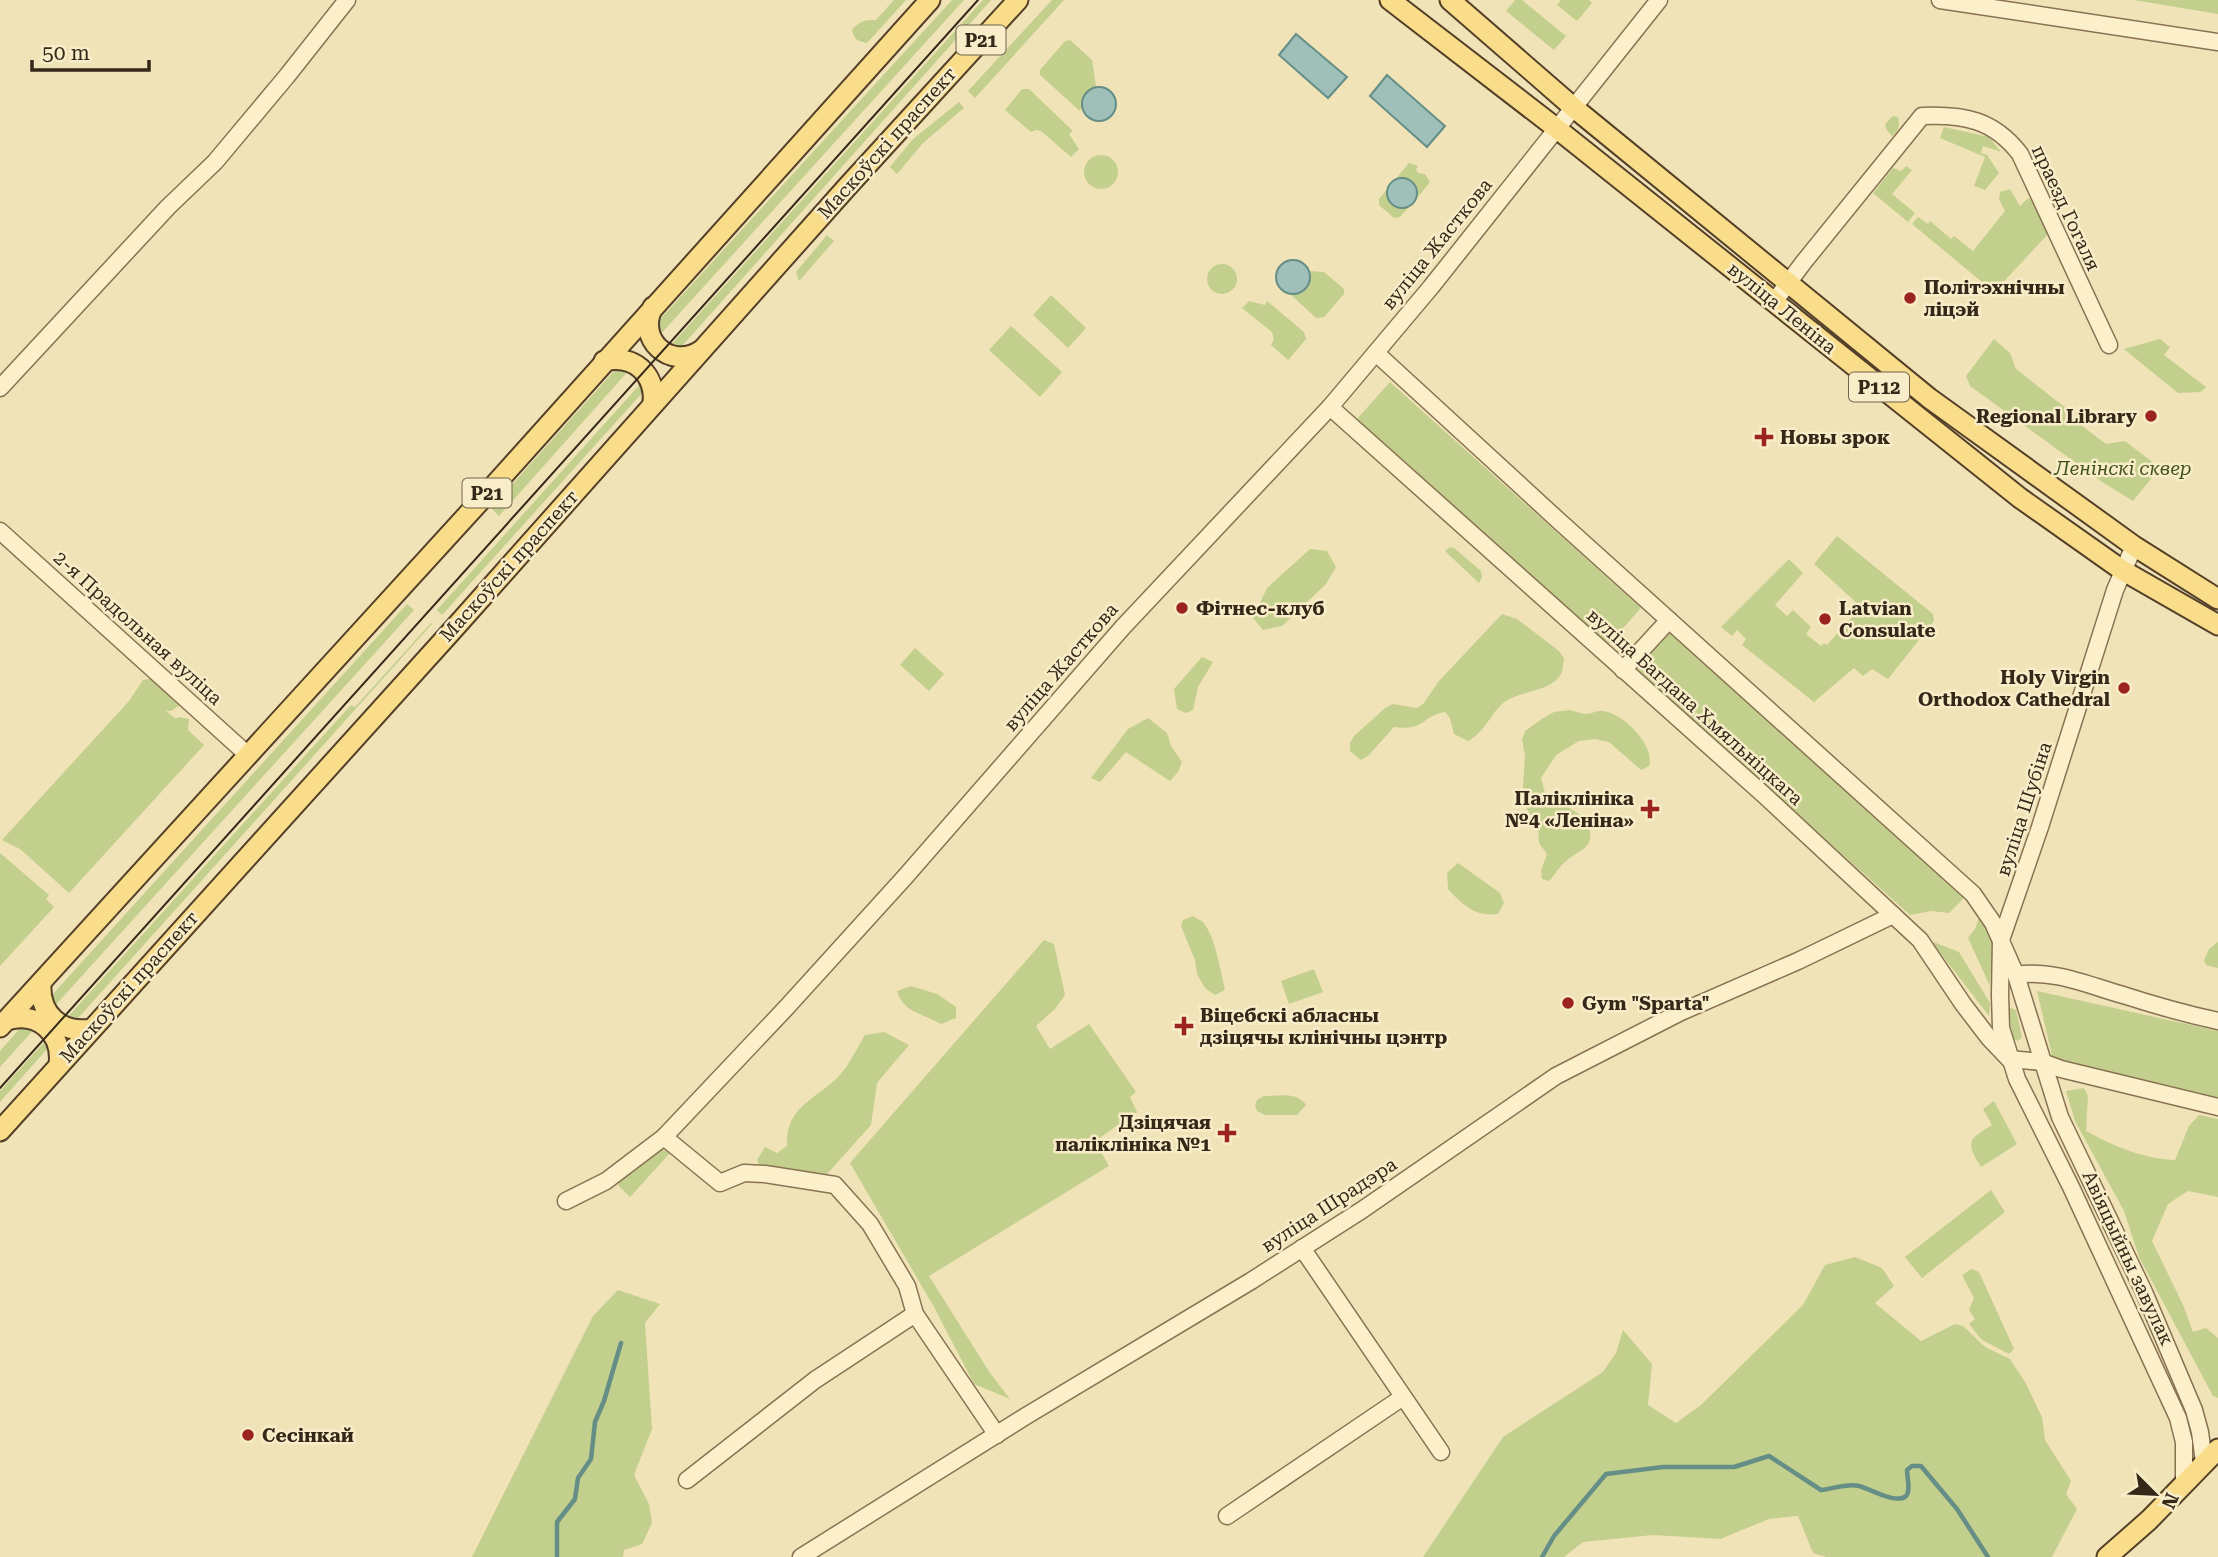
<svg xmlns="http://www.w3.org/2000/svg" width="2218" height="1557" font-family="'Roboto Serif',serif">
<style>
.green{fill:#c3cf8c}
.water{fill:#9ec0b8;stroke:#658e86;stroke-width:2}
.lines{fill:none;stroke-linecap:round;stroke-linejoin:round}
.stream{stroke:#658e86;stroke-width:4.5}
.minor-casing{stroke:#887252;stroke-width:19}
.major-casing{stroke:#543f28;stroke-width:23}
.minor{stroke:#fcf0cb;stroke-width:16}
.major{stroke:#f9dd8b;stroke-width:19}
.tram{stroke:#352819;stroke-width:2}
.poi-dot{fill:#9b241e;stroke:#f8edc8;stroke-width:2.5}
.labels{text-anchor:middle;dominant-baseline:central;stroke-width:5;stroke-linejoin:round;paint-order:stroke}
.shield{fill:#f8edc8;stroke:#70634e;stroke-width:2}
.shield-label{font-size:18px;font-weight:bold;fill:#352819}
.street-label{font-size:19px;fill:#352819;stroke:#f8edc8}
.poi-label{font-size:19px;font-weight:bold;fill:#352819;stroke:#f8edc8;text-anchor:start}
.park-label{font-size:19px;font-style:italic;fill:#43531e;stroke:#f8edc8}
</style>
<rect width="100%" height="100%" fill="#f1e3b8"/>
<g class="green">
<path d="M894,0H906L867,43C858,41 854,40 852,30C859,21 865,20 876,20Z"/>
<polygon points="952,0 964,0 658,337 658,323 663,316"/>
<polygon points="983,0 991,0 682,346 670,346"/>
<polygon points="1052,0 1064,0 975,98 968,91"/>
<polygon points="1515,0 1522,0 1566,36 1554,50 1506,11"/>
<polygon points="1561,0 1589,0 1592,3 1577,21 1557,5"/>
<polygon points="2133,0 2218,0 2218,14 2140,1"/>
<polygon points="1070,40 1092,60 1096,87 1091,89 1080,111 1040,75 1040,70 1065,41"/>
<polygon points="1022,89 1029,89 1073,131 1069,134 1079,149 1071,157 1041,131 1036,130 1031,132 1005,110"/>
<polygon points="959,102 964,108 923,143 897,174 890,167 913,139"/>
<path d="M1893,116L1898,117C1900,124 1899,132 1892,136L1886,129L1885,124Z"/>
<polygon points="1944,127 1989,137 2001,152 1983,146 1981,153 1987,155 1999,173 1985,190 1974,186 1985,157 1940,138"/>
<circle cx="1101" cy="172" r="17"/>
<path d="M1409,163L1418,166L1416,169L1418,173L1425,174L1430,182L1414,202C1418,194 1417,186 1411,180L1394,181Z"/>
<polygon points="1906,166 1912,170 1892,194 1915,213 1908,222 1873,193 1893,168 1901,171"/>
<polygon points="1388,188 1387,193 1405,208 1410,206 1400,217 1394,218 1379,205 1379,199"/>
<polygon points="2010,189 2020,206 2027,199 2033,198 2050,232 1994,292 1912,224 1918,217 1928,224 1930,221 1951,239 1954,236 1973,251 2005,211 1999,199 2000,192"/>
<polygon points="827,235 834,241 799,281 796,272"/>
<circle cx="1222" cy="279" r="15"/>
<path d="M1309,271L1324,272L1344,289V294L1324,317L1316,318L1290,294C1303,293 1312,286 1309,271Z"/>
<polygon points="1051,295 1086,328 1068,348 1033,315"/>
<polygon points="1249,301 1265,305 1267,301 1304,332 1306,339 1288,360 1271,345 1274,339 1272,332 1242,308"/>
<polygon points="1011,326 1062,372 1040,397 989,350"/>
<polygon points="1994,339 2010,353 2016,369 2071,412 2069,416 2106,444 2125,441 2160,468 2133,501 2102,482 1970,386 1966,376"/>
<polygon points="2160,339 2170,347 2164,355 2206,387 2201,392 2178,393 2124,349"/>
<polygon points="623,368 630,369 499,516 491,508 615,370"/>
<polygon points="643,381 643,392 442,615 437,610"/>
<polygon points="1390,382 1641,608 1607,646 1356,420"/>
<polygon points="1837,536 1933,614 1934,621 1888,679 1872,669 1863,676 1854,668 1814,702 1742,645 1746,639 1737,630 1732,636 1721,627 1789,559 1803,573 1775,605 1787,616 1793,610 1811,627 1806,634 1821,646 1824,643 1827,645 1861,607 1814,564"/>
<polygon points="1450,547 1454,548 1481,571 1482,577 1479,583 1445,551"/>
<polygon points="1310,549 1327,551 1336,567 1326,584 1282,626 1263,630 1253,618 1267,588"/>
<polygon points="407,604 414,610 51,1010 49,1002 52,995"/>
<path d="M1502,614L1517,619L1559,651L1564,658C1563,663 1563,670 1561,674C1550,693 1518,690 1502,704C1490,715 1484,733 1468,741L1454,734L1450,718L1445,712C1421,716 1426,731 1394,727L1368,756L1361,760L1350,751V743L1354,736L1385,708L1393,704L1417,708L1424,703L1438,682Z"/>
<polygon points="431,623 432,624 79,1017 72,1022 64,1021 351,705 355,707"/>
<polygon points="1669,630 1964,898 1949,913 1931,911 1910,915 1636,670"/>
<polygon points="915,648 944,674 929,691 900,665"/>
<polygon points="1202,657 1213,662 1198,687 1193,710 1186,713 1177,709 1174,689"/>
<polygon points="154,678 181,704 171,711 166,711 176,719 178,717 189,719 188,730 204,745 69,893 20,849 2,840 129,701 143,680"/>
<path d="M1570,710C1575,711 1581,714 1586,714C1592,714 1598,710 1603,711C1623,713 1656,746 1649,766L1641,770L1609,742L1595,739L1579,741L1556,755L1541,778L1545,793L1587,819C1597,851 1582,846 1564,863C1558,868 1554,876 1549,881L1542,879L1541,871L1547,854L1539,843L1538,827L1522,801L1525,755L1522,740L1525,731L1543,718L1554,712Z"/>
<polygon points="1148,718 1167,733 1171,746 1182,762 1178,772 1170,781 1126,752 1100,782 1091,778 1128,729"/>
<polygon points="0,853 49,895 46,899 54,907 0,966"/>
<path d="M1458,863L1500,893L1504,903L1498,914C1475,917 1463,905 1448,889L1447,873Z"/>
<path d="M1980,915C1997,935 1991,961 1990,986L1968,938L1975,929Z"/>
<path d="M1193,916C1196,918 1200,920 1203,922C1215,936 1221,972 1225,990L1215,995L1205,988L1197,974L1195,960L1181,926L1183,920Z"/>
<polygon points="1044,940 1054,944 1065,995 1055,1009 1036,1026 1050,1049 1089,1024 1136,1092 1130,1097 1137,1112 1095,1141 1109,1166 929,1276 990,1373 1010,1399 974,1384 934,1307 850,1163"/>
<polygon points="1931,941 1959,952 1990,1003 1989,1016"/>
<polygon points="2218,942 2218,968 2206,965 2204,960 2209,949"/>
<polygon points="1314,969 1323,992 1289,1004 1281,981"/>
<path d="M911,986L937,994L956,1007V1018L941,1024C925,1014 903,1013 897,991Z"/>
<polygon points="2037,991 2218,1031 2218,1100 2054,1064"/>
<polygon points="2008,1007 2016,1010 2022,1037 2018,1041 2013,1039"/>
<polygon points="22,1026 37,1026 0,1067 0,1051"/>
<path d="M884,1032L909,1045L877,1083L871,1125L826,1175L787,1174L761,1169L757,1160L765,1147L777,1153L787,1146C785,1107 815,1100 838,1077C849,1066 857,1048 865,1035Z"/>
<polygon points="48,1038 48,1048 0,1102 0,1091"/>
<path d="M2084,1088L2088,1096L2086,1131C2114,1146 2143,1159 2175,1160L2189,1126L2199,1115L2218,1119V1197L2188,1191L2168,1204L2152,1241L2183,1305L2193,1332L2206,1328L2218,1338V1398L2213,1396L2139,1257L2124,1211L2075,1121L2066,1091Z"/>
<path d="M1264,1096C1278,1096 1298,1091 1306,1105L1297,1115H1265L1257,1111L1255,1105L1257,1100Z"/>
<path d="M1994,1101L2017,1144L1981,1167C1966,1142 1967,1140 1992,1125L1983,1109Z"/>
<polygon points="662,1149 670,1153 630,1197 618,1185 617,1178 653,1150"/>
<polygon points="1991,1190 2005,1212 1922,1278 1905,1257"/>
<polygon points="1855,1257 1882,1268 1894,1286 1875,1303 1921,1341 1955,1324 1963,1326 1985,1347 2010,1359 2025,1382 2042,1417 2045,1440 2071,1481 2066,1494 2077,1509 2052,1557 1826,1557 1813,1553 1798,1516 1769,1519 1720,1539 1653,1535 1583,1542 1564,1557 1423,1557 1503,1437 1603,1372 1616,1353 1623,1330 1652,1364 1648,1405 1676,1423 1701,1405 1803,1305 1825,1265"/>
<polygon points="1971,1269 1979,1272 2014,1349 2009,1354 1982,1340 1969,1324 1975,1319 1969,1310 1974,1298 1962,1275"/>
<polygon points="618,1290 660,1304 645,1323 652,1429 634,1475 649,1504 652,1523 642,1544 624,1550 623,1557 472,1557 593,1316"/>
</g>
<g class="water">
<polygon points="1296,34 1347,77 1328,98 1279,55"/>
<polygon points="1387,75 1445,126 1427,147 1370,96"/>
<circle cx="1099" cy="104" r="17"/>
<circle cx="1402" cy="193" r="15"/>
<circle cx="1293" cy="277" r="17"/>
</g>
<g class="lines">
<g class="stream">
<polyline points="557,1557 557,1522 575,1499 578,1478 591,1459 595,1422 604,1401 621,1343"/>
<path d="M1542,1557L1554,1536L1606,1474L1663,1467H1734L1769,1456L1821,1490C1832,1489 1848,1483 1859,1486C1869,1488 1896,1505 1906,1496C1911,1491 1907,1477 1907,1470L1912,1466H1921L1957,1509L1988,1557"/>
</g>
<defs>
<g id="minor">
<polyline points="1940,0 2218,42"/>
<path d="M1774,302L1803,263L1922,116C1964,114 1994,120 2020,154L2109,345"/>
<polyline points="1376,353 1559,521 1973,894 1993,923 2016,975 2060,1117 2144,1292 2194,1410 2200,1432 2204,1462"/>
<polyline points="0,388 168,207 215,162 287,76 347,0"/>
<polyline points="1330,407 1764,795 1920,940 1963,1004 1989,1038 2009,1059 2042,1062 2061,1069 2218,1107"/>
<polyline points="0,531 249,756"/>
<polyline points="2134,546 2115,590 2040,827 2001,940 2000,995 2001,1028 2017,1079 2071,1187 2178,1418 2184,1442 2184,1483"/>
<polyline points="1623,670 1669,620"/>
<path d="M2016,975C2052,969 2088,985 2123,995C2154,1005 2186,1014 2218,1021"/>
<polyline points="664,1137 720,1183 744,1173 765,1174 835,1185 870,1224 907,1286 915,1314 997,1435"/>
<polyline points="566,1201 606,1181 664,1137 786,1008 905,877 1123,627 1330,407 1431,287 1659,0"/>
<polyline points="1302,1248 1441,1452"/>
<polyline points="687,1480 815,1380 915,1314"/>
<polyline points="1227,1516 1403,1397"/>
<polyline points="801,1557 1026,1416 1251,1281 1362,1210 1556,1076 1681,1012 1798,961 1893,915"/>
</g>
<g id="major">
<polyline points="1390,0 1556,128 2020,498 2122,570 2218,625"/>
<polyline points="1450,0 1573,107 1929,398 2134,546 2218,599"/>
<path d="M653,307C636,339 670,370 700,351"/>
<path d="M604,361C634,354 656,374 653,404"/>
<path d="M41,983C39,1014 61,1034 91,1029"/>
<path d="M7,1020C38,1011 63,1033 59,1065"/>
<polyline points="0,1027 481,500 930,0"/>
<polyline points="0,1131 450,633 847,187 1018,0"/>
<polyline points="2107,1557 2149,1520 2218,1449"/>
</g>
</defs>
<use href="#minor" class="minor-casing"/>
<use href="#major" class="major-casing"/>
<use href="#minor" class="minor"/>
<use href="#major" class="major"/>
<polyline class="tram" points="0,1088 978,0"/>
</g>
<g class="poi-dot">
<circle cx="1910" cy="298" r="7"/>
<circle cx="2151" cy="416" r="7"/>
<path d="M1760.5 426.5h7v7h7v7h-7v7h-7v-7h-7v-7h7z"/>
<circle cx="1182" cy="608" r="7"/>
<circle cx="1825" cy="619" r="7"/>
<circle cx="2124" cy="688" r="7"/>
<path d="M1646.5 798.5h7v7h7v7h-7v7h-7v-7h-7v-7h7z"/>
<circle cx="1568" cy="1003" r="7"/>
<path d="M1180.5 1015.5h7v7h7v7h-7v7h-7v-7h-7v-7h7z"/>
<path d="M1223.5 1122.5h7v7h7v7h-7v7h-7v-7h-7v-7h7z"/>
<circle cx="248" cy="1435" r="7"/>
</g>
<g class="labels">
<g class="shield">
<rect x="956.5" y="25.5" width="49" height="29" rx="5"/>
<rect x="1849" y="372.5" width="60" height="29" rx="5"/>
<rect x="462.5" y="478.5" width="49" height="29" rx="5"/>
</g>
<g class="shield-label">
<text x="981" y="40">Р21</text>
<text x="1879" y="387">Р112</text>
<text x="487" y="493">Р21</text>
</g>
<g class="street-label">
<text transform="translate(887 143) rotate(-48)">Маскоўскі праспект</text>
<text transform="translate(2066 208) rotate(65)">праезд Гогаля</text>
<text transform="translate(1437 244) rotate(-51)">вуліца Жасткова</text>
<text transform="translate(1782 308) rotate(39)">вуліца Леніна</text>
<text transform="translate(509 566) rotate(-48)">Маскоўскі праспект</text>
<text transform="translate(138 628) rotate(42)">2-я Прадольная вуліца</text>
<text transform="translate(1061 667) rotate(-49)">вуліца Жасткова</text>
<text transform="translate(1695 707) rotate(42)">вуліца Багдана Хмяльніцкага</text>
<text transform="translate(2024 809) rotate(-72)">вуліца Шубіна</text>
<text transform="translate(129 987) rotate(-48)">Маскоўскі праспект</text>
<text transform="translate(1329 1205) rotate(-33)">вуліца Шрадэра</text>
<text transform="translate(2128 1258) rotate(65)">Авіяцыйны завулак</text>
</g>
<g class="poi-label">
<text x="1924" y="287">Політэхнічны<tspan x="1924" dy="22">ліцэй</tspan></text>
<text x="2137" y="416" text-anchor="end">Regional Library</text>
<text x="1780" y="437">Новы зрок</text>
<text x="1196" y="608">Фітнес-клуб</text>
<text x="1839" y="608">Latvian<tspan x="1839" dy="22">Consulate</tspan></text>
<text x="2110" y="677" text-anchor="end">Holy Virgin<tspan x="2110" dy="22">Orthodox Cathedral</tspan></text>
<text x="1634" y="798" text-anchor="end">Паліклініка<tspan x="1634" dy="22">№4 «Леніна»</tspan></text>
<text x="1582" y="1003">Gym "Sparta"</text>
<text x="1200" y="1015">Віцебскі абласны<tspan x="1200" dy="22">дзіцячы клінічны цэнтр</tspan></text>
<text x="1211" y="1122" text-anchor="end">Дзіцячая<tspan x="1211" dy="22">паліклініка №1</tspan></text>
<text x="262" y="1435">Сесінкай</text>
</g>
<g class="park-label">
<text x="2123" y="468">Ленінскі сквер</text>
</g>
</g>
<g transform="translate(2155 1494) rotate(114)" stroke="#f8edc8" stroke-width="5" paint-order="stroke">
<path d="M0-5L12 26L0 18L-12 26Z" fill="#352819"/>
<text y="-10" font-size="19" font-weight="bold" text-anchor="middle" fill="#352819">N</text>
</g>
<path d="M32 60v10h117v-10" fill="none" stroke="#352819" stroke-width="3.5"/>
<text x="42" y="60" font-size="21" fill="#352819" stroke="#f8edc8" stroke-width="5" paint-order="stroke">50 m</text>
</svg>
